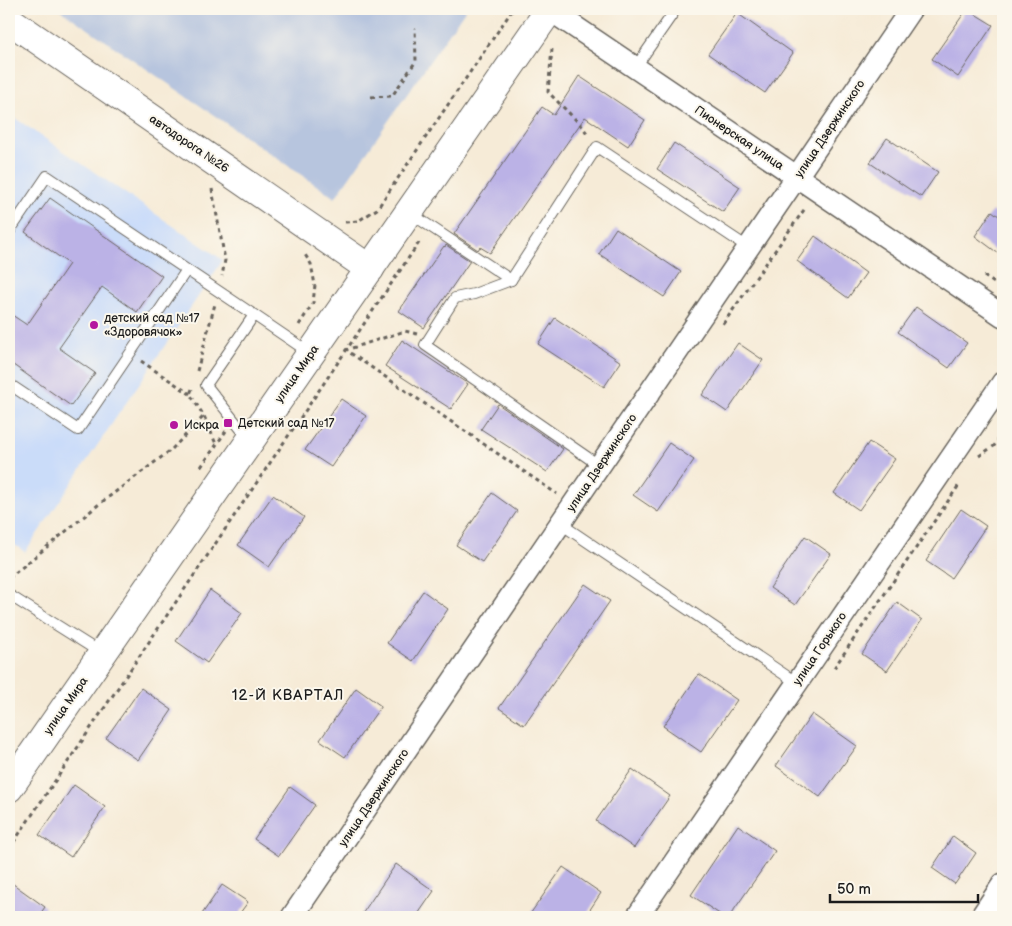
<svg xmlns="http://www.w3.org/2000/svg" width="1012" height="926" font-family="'Balsamiq Sans',sans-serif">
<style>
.built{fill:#cadcf9}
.industrial{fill:#b7c5de}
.building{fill:#bbb2e6}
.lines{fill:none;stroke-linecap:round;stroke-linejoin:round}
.lane-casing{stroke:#68645d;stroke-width:12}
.street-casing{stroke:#68645d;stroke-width:24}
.secondary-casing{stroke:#68645d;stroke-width:30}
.path{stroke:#68645d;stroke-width:3;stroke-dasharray:4 4;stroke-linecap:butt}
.lane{stroke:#fff;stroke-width:10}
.street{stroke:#fff;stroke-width:21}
.secondary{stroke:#fff;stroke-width:28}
.poi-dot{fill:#b5179e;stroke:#fbf7ec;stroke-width:2}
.labels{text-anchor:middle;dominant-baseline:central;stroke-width:4;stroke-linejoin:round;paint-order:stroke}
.street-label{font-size:12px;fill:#1c1c1c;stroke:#fbf7ec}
.poi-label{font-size:12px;fill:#1c1c1c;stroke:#fbf7ec;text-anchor:start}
.quarter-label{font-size:15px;letter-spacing:1px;fill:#1c1c1c;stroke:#fbf7ec}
</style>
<rect width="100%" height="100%" fill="#fbf7ec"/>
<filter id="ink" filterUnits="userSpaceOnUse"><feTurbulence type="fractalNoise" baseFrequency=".02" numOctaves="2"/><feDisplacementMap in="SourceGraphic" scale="10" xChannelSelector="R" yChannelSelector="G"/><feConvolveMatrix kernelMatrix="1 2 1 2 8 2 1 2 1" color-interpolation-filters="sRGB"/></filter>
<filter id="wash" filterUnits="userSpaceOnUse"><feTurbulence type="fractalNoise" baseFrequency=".0096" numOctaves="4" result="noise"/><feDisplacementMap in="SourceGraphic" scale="20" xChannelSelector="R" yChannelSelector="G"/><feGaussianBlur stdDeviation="1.12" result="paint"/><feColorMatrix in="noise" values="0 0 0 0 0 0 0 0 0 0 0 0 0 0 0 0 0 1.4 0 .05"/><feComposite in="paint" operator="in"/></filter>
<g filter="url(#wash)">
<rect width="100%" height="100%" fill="#f6ebd7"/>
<polygon class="built" points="9,114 223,260 25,552 9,541"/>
<polygon class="industrial" points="59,9 466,9 335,198"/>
<g id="blocks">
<g class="building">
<polygon points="967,9 993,25 958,77 932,59"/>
<polygon points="737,13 793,53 765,93 708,54"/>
<polygon points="579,76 645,120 628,146 585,117 490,253 480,247 478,250 454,234 542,107 554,115"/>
<polygon points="887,138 938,172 921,197 870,163"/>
<polygon points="674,143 740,187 723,212 657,169"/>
<polygon points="50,198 162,276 137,312 102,287 59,348 95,373 71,406 9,362 9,313 27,325 69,264 25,232"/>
<polygon points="992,211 1003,219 1003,257 975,236"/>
<polygon points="616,228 681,272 664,297 599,254"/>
<polygon points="815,236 866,273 848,298 797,261"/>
<polygon points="446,245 470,261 424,328 399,311 444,246 445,247"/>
<polygon points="916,307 967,343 949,368 898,332"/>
<polygon points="555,318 621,362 604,387 538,344"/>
<polygon points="402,340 468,384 451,409 385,366"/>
<polygon points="738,343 763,360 727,412 702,395"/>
<polygon points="341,399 366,416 331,467 305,450"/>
<polygon points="498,404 563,449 547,472 481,429"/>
<polygon points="869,442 895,459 859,510 834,493"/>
<polygon points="669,443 694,460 658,512 633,495"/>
<polygon points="492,493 517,511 482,562 456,545"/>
<polygon points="273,495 304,517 269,567 238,545"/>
<polygon points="961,509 986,526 951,578 926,561"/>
<polygon points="805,536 831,554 795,605 770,588"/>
<polygon points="585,584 610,601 524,725 499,708"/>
<polygon points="210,590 242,613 207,663 176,641"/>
<polygon points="423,591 448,609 413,661 387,643"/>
<polygon points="897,602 922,620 887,671 862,654"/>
<polygon points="699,674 737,700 701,752 663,726"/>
<polygon points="141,688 172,710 138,760 106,738"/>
<polygon points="356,688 381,706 345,757 320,740"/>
<polygon points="812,714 857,746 820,797 776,766"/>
<polygon points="632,769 670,796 634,848 596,821"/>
<polygon points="74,785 105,807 71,857 39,835"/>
<polygon points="290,787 315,805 279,856 254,839"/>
<polygon points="738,825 775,851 729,917 724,917 691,895"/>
<polygon points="953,836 976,853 955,884 932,868"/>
<polygon points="396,864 434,891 416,917 360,917"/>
<polygon points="563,867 601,893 585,917 528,917"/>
<polygon points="9,881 45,907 38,917 9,917"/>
<polygon points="222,885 248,902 237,917 200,917"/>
</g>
</g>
</g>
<g filter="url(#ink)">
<use href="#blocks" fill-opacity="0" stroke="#68645d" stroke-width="1"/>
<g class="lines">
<defs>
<g id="lane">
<polyline points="635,68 676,9"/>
<polyline points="410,213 511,280"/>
<polyline points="9,232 47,176 254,315"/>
<polyline points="9,384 78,430 186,271"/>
<polyline points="248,438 206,385 254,315 310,353"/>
<polyline points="600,466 425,345 455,298 474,294 511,280 597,147 749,248"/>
<polyline points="561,524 797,683"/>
<polyline points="9,595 101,653"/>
</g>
<g id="street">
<polyline points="550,10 1003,316"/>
<polyline points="292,917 911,9"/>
<polyline points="637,917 1003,382"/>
<polyline points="981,917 1003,884"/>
</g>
<g id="secondary">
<polyline points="9,20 370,269"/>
<polyline points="9,788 550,9"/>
</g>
</defs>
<use href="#lane" class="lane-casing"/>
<use href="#street" class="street-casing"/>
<use href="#secondary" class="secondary-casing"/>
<g class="path">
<polyline points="552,49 548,92 581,125 589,136"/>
<polyline points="371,97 392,96 416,61 415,28"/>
<polyline points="212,189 225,260 222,276"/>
<polyline points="345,222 358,221 377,209 513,9"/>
<polyline points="984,276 1003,289"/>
<polyline points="723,324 806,207"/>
<polyline points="299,325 313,303 315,285 311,264 304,253"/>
<polyline points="417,334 405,331 346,350 557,494"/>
<polyline points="141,361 190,394"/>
<polyline points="197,371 215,304"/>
<polyline points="192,389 190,394 204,416 216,444"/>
<polyline points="979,456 994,446 1003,433"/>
<polyline points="201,467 226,431"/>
<polyline points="9,578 98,505 171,450 204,416"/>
<polyline points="834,668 959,485"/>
<polyline points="9,849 420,241"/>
</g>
<use href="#lane" class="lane"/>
<use href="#street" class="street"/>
<use href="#secondary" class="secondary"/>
</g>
</g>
<g class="poi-dot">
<circle cx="94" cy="325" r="5"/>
<rect x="223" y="418" width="10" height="10" rx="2.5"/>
<circle cx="174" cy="425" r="5"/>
</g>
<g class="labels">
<g class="street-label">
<text transform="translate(830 129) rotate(-56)">улица Дзержинского</text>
<text transform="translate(739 138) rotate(34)">Пионерская улица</text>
<text transform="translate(189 144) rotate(34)">автодорога №26</text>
<text transform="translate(297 374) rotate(-55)">улица Мира</text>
<text transform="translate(602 463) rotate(-56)">улица Дзержинского</text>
<text transform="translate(820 649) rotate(-56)">улица Горького</text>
<text transform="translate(66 706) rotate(-55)">улица Мира</text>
<text transform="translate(374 798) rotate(-56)">улица Дзержинского</text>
</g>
<g class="poi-label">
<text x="104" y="318">детский сад №17<tspan x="104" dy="14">«Здоровячок»</tspan></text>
<text x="238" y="423">Детский сад №17</text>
<text x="184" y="425">Искра</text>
</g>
<g class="quarter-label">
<text x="288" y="695">12-Й КВАРТАЛ</text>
</g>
</g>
<rect width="1012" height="926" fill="none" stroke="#fbf7ec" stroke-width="30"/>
<path d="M830 894v8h148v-8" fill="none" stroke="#1c1c1c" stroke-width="2.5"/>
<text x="837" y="894" font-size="15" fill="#1c1c1c" stroke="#fbf7ec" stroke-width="4" paint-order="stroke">50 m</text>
</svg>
